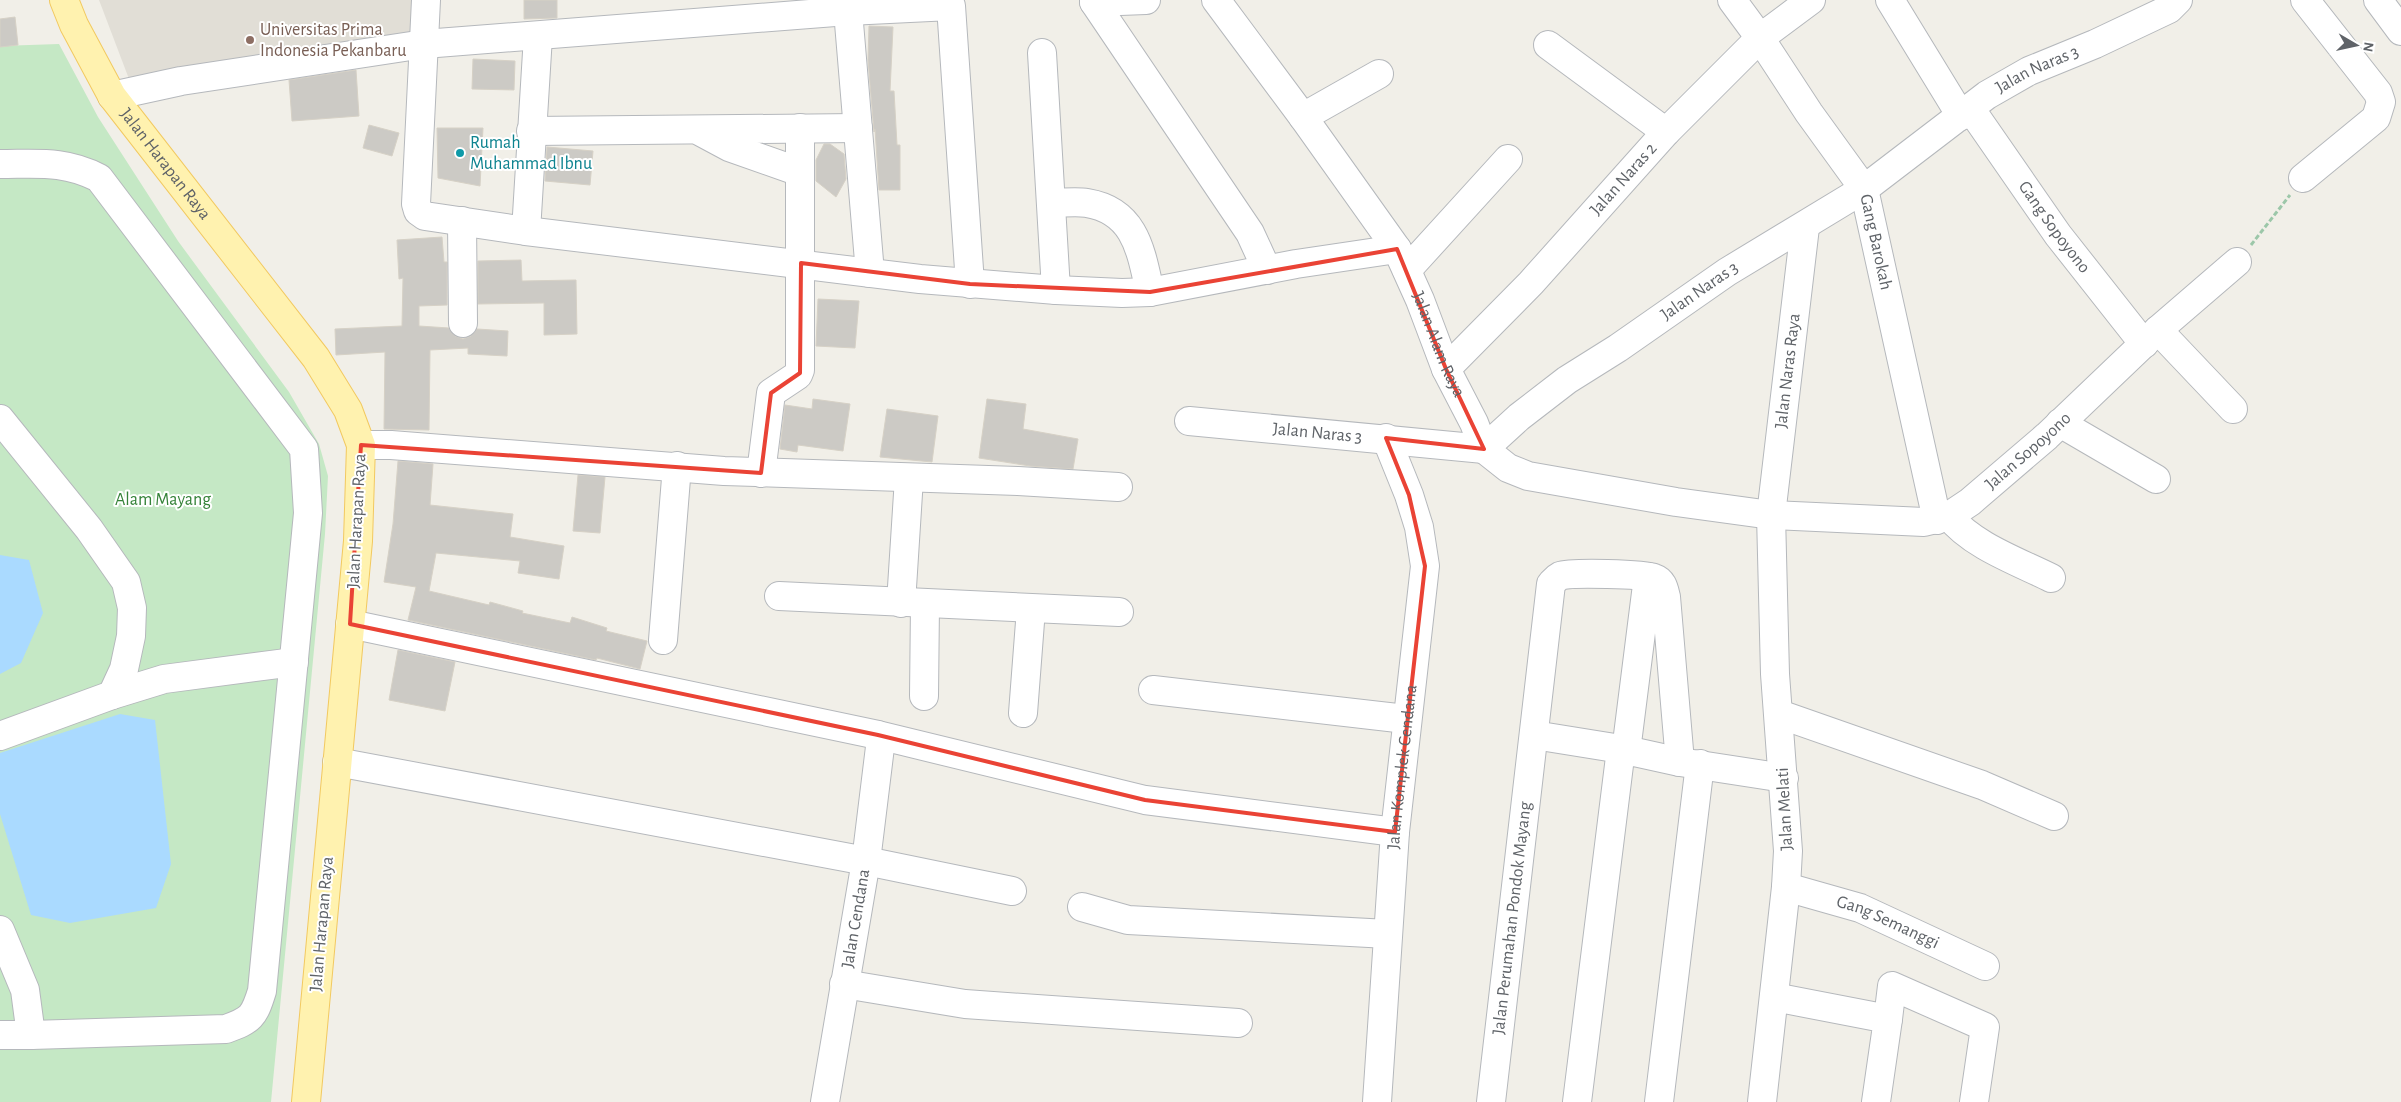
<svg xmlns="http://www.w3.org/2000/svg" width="2401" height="1102" font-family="'Alegreya Sans',sans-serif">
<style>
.education{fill:#e1ded6}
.green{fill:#c5e8c5}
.water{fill:#aadaff}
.building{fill:#cccac5;stroke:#d6d1c6}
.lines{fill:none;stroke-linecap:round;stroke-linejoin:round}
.minor-casing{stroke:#b5b8bc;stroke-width:30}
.major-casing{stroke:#f2c960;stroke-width:30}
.path{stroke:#9cc7a9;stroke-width:3;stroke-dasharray:5 2.5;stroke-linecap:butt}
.minor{stroke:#fff;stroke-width:28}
.major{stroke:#fff2af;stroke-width:28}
.marked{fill:none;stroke:#ea4335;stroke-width:4;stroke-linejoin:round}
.education-dot{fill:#8d6e63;stroke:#fff;stroke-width:2}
.culture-dot{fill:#0f9aa8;stroke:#fff;stroke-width:2}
.labels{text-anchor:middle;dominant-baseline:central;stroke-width:4;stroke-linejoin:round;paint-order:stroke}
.education-label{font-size:18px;fill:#785e54;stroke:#fff;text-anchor:start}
.street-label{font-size:18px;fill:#5f6368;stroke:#fff}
.culture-label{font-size:18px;fill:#0d838f;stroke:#fff;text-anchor:start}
.park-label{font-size:18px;fill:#348238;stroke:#fff}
</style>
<rect width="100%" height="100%" fill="#f1efe8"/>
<polygon class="education" points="99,0 416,0 414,37 129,79"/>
<polygon class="green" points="59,44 98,117 178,241 289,392 319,444 328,476 325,534 271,1102 0,1102 0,46"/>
<g class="water">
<polygon points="0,555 29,560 43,613 21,663 0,674"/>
<polygon points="120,714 155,720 171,864 156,908 70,923 31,915 0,814 0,753"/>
</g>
<g class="building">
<polygon points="524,0 557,0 557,18 524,19"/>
<polygon points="15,17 18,45 0,47 0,19"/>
<polygon points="869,26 893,27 890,91 894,91 897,145 900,145 900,190 879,190 875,129 874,132 868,60"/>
<polygon points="473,59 515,61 514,90 472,89"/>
<polygon points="356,70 359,116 292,121 289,80"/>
<polygon points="369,125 399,133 392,156 363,148"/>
<polygon points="437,128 483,128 480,186 438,178"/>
<polygon points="824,144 830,144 844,154 846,179 836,197 816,181 816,160"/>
<polygon points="547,147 593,151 590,185 545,181"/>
<polygon points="442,237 444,262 447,262 447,305 419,306 419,326 449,328 455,336 463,339 471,336 477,329 508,331 507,356 468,354 468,348 430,350 429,430 384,429 385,352 336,355 335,329 402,326 403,278 399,279 397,240"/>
<polygon points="521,260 522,281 576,280 577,334 544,335 544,303 478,304 478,261"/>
<polygon points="818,299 859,301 855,348 816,346"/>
<polygon points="813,399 850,404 843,451 798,445 797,452 780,449 785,405 812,409"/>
<polygon points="987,399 1026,404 1023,429 1078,439 1073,469 1030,466 979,458"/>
<polygon points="887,409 938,416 932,462 880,457"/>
<polygon points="398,461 433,464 430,505 513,514 510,537 564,546 559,579 518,573 520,561 436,553 429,591 489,605 490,602 523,611 522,613 570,623 572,617 607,628 606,631 647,641 640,669 597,658 596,660 408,620 416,587 384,582 393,524"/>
<polygon points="578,475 605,477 600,533 573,531"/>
<polygon points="398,650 455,662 445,711 389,700"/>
</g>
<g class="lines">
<defs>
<g id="minor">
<polyline points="426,0 416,204 418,211 425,216 526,231 920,279 1056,290 1122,293 1150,292 1296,264 1397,249"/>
<path id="s1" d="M1216,0L1303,117L1397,249L1420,300L1446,369L1474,423L1484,449L1508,468L1528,476L1676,502L1771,515L1924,522L1949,516L1970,502L2047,436L2158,330L2237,262"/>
<path id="s2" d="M1732,0L1760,38L1809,113L1864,189L1937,520"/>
<polyline points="1890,0 1961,116"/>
<polyline points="2378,0 2401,31"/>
<polyline points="1094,2 1250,233 1267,270"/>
<polyline points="1094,2 1146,0"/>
<polyline points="848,11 870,273"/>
<polyline points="1548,45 1666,132"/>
<polyline points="1042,53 1056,290"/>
<polyline points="112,96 181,81 424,44 848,11 951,6 970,284"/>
<path id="s3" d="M1970,108L2058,235L2144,344"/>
<polyline points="1303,117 1379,74"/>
<polyline points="531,131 858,128"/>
<polyline points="701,132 729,147 800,172"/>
<path d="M0,164C37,164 65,160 99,178L304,449L308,513L262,991C254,1017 251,1020 226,1029L31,1035"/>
<polyline points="2303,178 2376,118 2381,102 2378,93 2305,0"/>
<path d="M1052,203C1063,203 1076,201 1087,203C1136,211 1141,252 1150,292"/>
<polyline points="462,221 463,323"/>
<polyline points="526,231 538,36"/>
<polyline points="1407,270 1508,159"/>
<polyline points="2158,330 2233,409"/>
<path id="s4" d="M1446,369L1531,283L1666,132L1760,38L1811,0"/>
<polyline points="0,419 89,529 126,582 132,608 131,636 124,669 112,695 0,736"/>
<path id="s5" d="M1189,421L1484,449L1519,417L1567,380L1618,348L1727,272L1864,189L1987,95L2029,71L2095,44L2169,9L2178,0"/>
<polyline points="2060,423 2156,479"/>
<polyline points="361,445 391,445 724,471 1018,481 1118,487"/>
<polyline points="761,473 771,393 798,375 800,370 800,128"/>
<path d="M1949,516C1971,545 2019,562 2051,578"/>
<polyline points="779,596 1119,612"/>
<polyline points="901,603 909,478"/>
<polyline points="350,624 878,735 1145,800 1395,832"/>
<polyline points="663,640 677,466"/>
<polyline points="1153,690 1406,719"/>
<polyline points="112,695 164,679 294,662"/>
<polyline points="924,696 925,604"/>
<polyline points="1023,713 1031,609"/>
<polyline points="1779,714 1982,785 2054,816"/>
<polyline points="1534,735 1621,749"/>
<polyline points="1626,751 1648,577"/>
<polyline points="337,762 866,861 1012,891"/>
<path id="s6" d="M1786,887L1860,908L1985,966"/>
<polyline points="1082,907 1128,920 1388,934"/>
<polyline points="0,930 25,990 31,1035 0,1035"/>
<polyline points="844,984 965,1004 1238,1023"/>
<polyline points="1774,997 1888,1019 1876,1102"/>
<polyline points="1888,1019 1892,986 1985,1027 1974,1102"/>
<path id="s7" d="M825,1102L866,861L880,747L878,735"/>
<path id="s8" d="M1377,1102L1395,832L1425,566L1419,527L1409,495L1386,438"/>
<path id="s9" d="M1491,1102L1551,584C1554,581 1556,578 1560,576C1571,572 1644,574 1654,578C1663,581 1664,589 1666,597L1680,762"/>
<polyline points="1577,1102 1621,749 1680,762 1784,778"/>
<polyline points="1659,1102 1700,764"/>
<path id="s10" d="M1762,1102L1786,887L1788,851L1775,674L1771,515L1805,227"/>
</g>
<g id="major">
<path id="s11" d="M64,0L74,25L112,96L316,358L348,410L361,445L358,541L306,1102"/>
</g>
</defs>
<use href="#minor" class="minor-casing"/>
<use href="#major" class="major-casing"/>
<polyline class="path" points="2251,245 2290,195"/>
<use href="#minor" class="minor"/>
<use href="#major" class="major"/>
</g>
<path class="marked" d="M1397,249L1446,369L1484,449L1386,438L1409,495L1425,566L1395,832L1145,800L878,735L350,624L361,445L761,473L771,393L800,373L801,263L970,284L1150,292Z"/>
<circle class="education-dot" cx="250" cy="40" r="5"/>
<circle class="culture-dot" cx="460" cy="153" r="5"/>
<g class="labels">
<g class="education-label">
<text x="260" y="30">Universitas Prima<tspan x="260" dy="21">Indonesia Pekanbaru</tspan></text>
</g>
<g class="street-label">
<text stroke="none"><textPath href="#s5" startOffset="969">Jalan Naras 3</textPath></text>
<text stroke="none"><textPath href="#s11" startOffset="194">Jalan Harapan Raya</textPath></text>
<text stroke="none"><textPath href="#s4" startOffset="260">Jalan Naras 2</textPath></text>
<text stroke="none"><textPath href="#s3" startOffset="146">Gang Sopoyono</textPath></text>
<text stroke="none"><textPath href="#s2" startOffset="285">Gang Barokah</textPath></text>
<text stroke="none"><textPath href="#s5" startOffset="564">Jalan Naras 3</textPath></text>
<text stroke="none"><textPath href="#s1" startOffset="412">Jalan Alam Raya</textPath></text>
<text stroke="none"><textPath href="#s10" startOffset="734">Jalan Naras Raya</textPath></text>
<text stroke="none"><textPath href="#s5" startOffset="129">Jalan Naras 3</textPath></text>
<text stroke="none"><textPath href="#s1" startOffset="1106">Jalan Sopoyono</textPath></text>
<text transform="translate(357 521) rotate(-87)">Jalan Harapan Raya</text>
<text stroke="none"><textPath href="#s8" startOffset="336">Jalan Komplek Cendana</textPath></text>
<text transform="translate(1785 809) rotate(-93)">Jalan Melati</text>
<text stroke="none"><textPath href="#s7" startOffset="186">Jalan Cendana</textPath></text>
<text stroke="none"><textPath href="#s9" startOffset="185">Jalan Perumahan Pondok Mayang</textPath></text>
<text stroke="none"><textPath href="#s6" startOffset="108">Gang Semanggi</textPath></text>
<text transform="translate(322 924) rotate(-85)">Jalan Harapan Raya</text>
</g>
<g class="culture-label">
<text x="470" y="143">Rumah<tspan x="470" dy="21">Muhammad Ibnu</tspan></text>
</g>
<g class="park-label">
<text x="163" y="500">Alam Mayang</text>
</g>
</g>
<g transform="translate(2356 45) rotate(99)" stroke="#ffffff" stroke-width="4" paint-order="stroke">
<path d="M0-4L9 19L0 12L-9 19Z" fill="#5f6368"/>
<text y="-8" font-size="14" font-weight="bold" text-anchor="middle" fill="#5f6368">N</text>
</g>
</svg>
